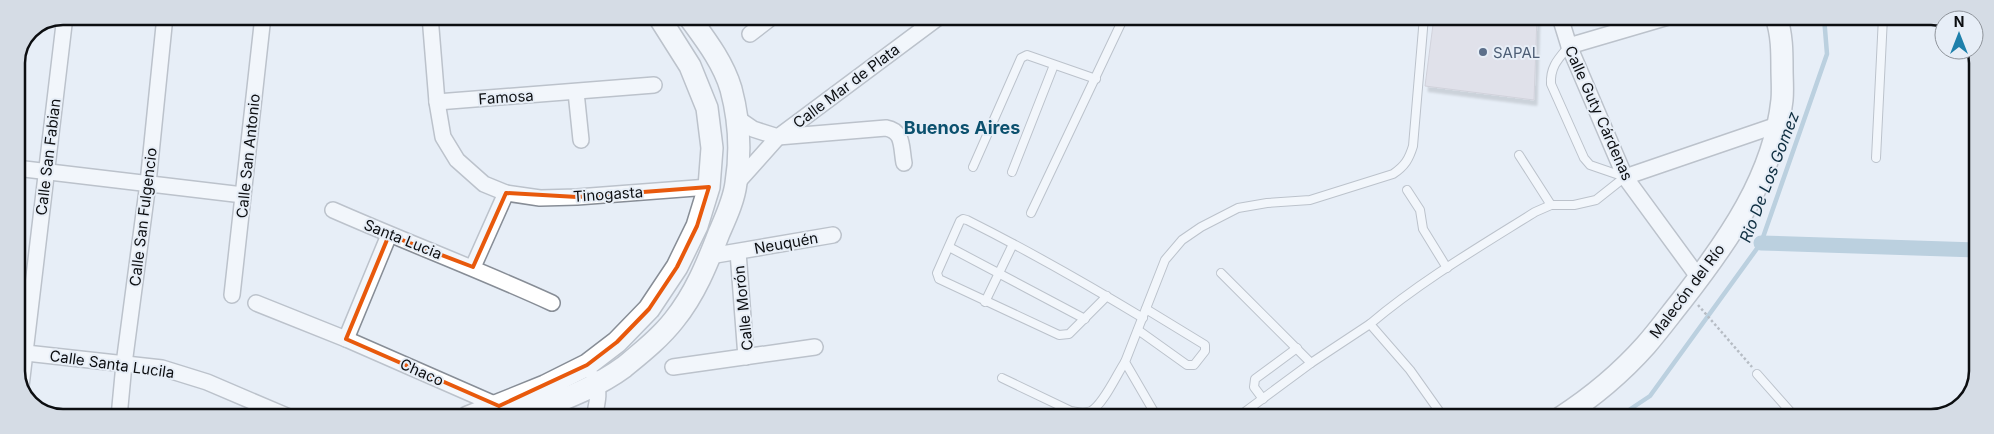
<svg xmlns="http://www.w3.org/2000/svg" width="1994" height="434" font-family="Inter,sans-serif">
<style>
.lines{fill:none;stroke-linecap:round;stroke-linejoin:round}
.stream{stroke:#85aac1;stroke-width:4.5}
.canal{stroke:#85aac1;stroke-width:15}
.building{fill:#d7d0d9;stroke:#b7b0b9;filter:url(#shadow)}
.lane-casing{stroke:#878d96;stroke-width:10}
.street-casing{stroke:#878d96;stroke-width:18}
.secondary-casing{stroke:#878d96;stroke-width:24}
.path{stroke:#7b7f85;stroke-width:2.5;stroke-dasharray:2.5 2.5;stroke-linecap:butt}
.lane{stroke:#fff;stroke-width:8}
.street{stroke:#fff;stroke-width:15}
.secondary{stroke:#fff;stroke-width:21}
.marked{fill:none;stroke:#e8590c;stroke-width:4;stroke-linejoin:round}
.service-dot{fill:#5c6f8a;stroke:#e7eef7;stroke-width:2}
.labels{text-anchor:middle;dominant-baseline:central;stroke-width:4;stroke-linejoin:round;paint-order:stroke}
.service-label{font-size:15px;fill:#4e5e75;stroke:#e7eef7;text-anchor:start}
.street-label{font-size:15px;fill:#0c0e11;stroke:#e7eef7}
.water-label{font-size:16px;font-style:italic;fill:#0e2e40;stroke:#e7eef7}
.quarter-label{font-size:18px;font-weight:bold;fill:#0b506e;stroke:#e7eef7}
.rim{fill:none;stroke:#0c0e11;stroke-width:2.5}
</style>
<defs>
<filter id="shadow"><feDropShadow dx="3" dy="5.5" stdDeviation="1" flood-color="#0004"/></filter>
</defs>
<rect width="100%" height="100%" fill="#e7eef7"/>
<g class="lines">
<polyline class="stream" points="1617,418 1650,396 1761,243 1827,54 1824,17"/>
<polyline class="canal" points="1761,243 1977,250"/>
</g>
<polygon class="building" points="1434,17 1537,17 1534,100 1425,86"/>
<g class="lines">
<defs>
<g id="lane">
<path d="M1569,46C1558,59 1550,67 1551,84L1584,158L1590,165L1625,177"/>
<polyline points="1519,155 1551,205"/>
<polyline points="1876,158 1883,17"/>
<polyline points="973,167 1021,58 1027,55 1096,79"/>
<polyline points="1012,172 1054,65"/>
<polyline points="1407,190 1420,210 1423,229 1447,268"/>
<polyline points="1031,213 1124,17"/>
<polyline points="949,247 1085,319"/>
<polyline points="1221,273 1311,363 1238,417"/>
<path d="M1107,296L1069,334L1059,335L939,279L937,273L960,221L963,219L967,220C1027,250 1085,283 1143,318"/>
<polyline points="985,302 1013,244"/>
<polyline points="1138,330 1187,365 1194,365 1205,351 1205,345 1146,309"/>
<polyline points="1311,363 1370,324"/>
<polyline points="1757,374 1796,418"/>
<path d="M1002,378L1071,411C1078,412 1084,414 1091,411C1103,405 1117,374 1125,362"/>
<polyline points="1263,399 1254,387 1255,379 1297,348"/>
<path d="M1157,417L1125,362L1165,260L1182,240L1201,227L1238,208L1267,203L1310,200L1393,174C1405,166 1409,159 1413,146L1424,17"/>
<path d="M1444,418L1410,370L1370,324C1421,281 1479,247 1535,212L1551,205H1574L1596,200L1625,177"/>
</g>
<g id="street">
<polyline points="430,16 437,102 443,137 457,160 484,184 506,193 540,198 577,197 709,187"/>
<polyline points="1560,17 1569,46 1625,177 1699,278"/>
<polyline points="750,34 772,17"/>
<polyline points="1569,46 1668,17"/>
<polyline points="576,92 581,140"/>
<polyline points="437,102 654,85"/>
<path d="M737,118L753,129L778,137L886,128C904,131 901,148 904,163"/>
<polyline points="16,168 243,195"/>
<polyline points="1625,177 1777,125"/>
<polyline points="736,184 778,137 939,17"/>
<path d="M333,210C406,242 480,270 552,303"/>
<polyline points="738,252 746,357"/>
<polyline points="710,256 833,235"/>
<polyline points="473,267 506,193"/>
<polyline points="232,295 263,16"/>
<polyline points="256,303 346,339 499,406"/>
<polyline points="346,339 389,235"/>
<polyline points="17,352 162,368 207,382 289,417"/>
<polyline points="673,367 815,347"/>
<path d="M594,378C601,389 597,404 594,417"/>
<polyline points="21,386 65,16"/>
<polyline points="533,413 559,417"/>
<polyline points="119,417 124,364 148,183 165,16"/>
</g>
<g id="secondary">
<polyline points="468,417 545,386 587,365 617,342 649,309 677,267 697,226 709,187 712,148 707,108 690,66 659,17"/>
<path d="M518,417C553,403 593,390 624,367C641,353 660,338 674,320C695,294 707,264 719,233C726,217 734,200 736,183C741,152 739,119 731,89C723,62 705,39 689,17"/>
<path d="M1560,418C1591,398 1622,372 1646,345C1659,330 1670,315 1682,300C1728,241 1774,176 1782,100C1783,90 1782,79 1782,69C1782,52 1782,34 1776,17"/>
</g>
</defs>
<use href="#lane" class="lane-casing"/>
<use href="#street" class="street-casing"/>
<use href="#secondary" class="secondary-casing"/>
<polyline class="path" points="1698,305 1752,367"/>
<use href="#lane" class="lane"/>
<use href="#street" class="street"/>
<use href="#secondary" class="secondary"/>
</g>
<path d="M0 0H1994V434H0ZM709,187L697,226L677,267L649,309L617,342L587,365L499,406L346,339L389,235L473,267L506,193L577,197Z" fill="#e7eef7" fill-opacity=".55" fill-rule="evenodd"/>
<path class="marked" d="M709,187L697,226L677,267L649,309L617,342L587,365L499,406L346,339L389,235L473,267L506,193L577,197Z"/>
<circle class="service-dot" cx="1483" cy="52" r="5"/>
<g class="labels">
<g class="service-label">
<text x="1493" y="52">SAPAL</text>
</g>
<g class="street-label">
<text transform="translate(846 86) rotate(-37)">Calle Mar de Plata</text>
<text transform="translate(506 97) rotate(-4)">Famosa</text>
<text transform="translate(1599 113) rotate(66)">Calle Guty Cárdenas</text>
<text transform="translate(248 156) rotate(-84)">Calle San Antonio</text>
<text transform="translate(48 157) rotate(-83)">Calle San Fabian</text>
<text transform="translate(608 194) rotate(-4)">Tinogasta</text>
<text transform="translate(143 217) rotate(-83)">Calle San Fulgencio</text>
<text transform="translate(403 239) rotate(22)">Santa Lucia</text>
<text transform="translate(786 243) rotate(-10)">Neuquén</text>
<text transform="translate(1687 291) rotate(-53)">Malecón del Río</text>
<text transform="translate(743 308) rotate(-96)">Calle Morón</text>
<text transform="translate(112 364) rotate(8)">Calle Santa Lucila</text>
<text transform="translate(422 372) rotate(24)">Chaco</text>
</g>
<g class="water-label">
<text transform="translate(1769 177) rotate(-69)">Rio De Los Gomez</text>
</g>
<g class="quarter-label">
<text x="962" y="127">Buenos Aires</text>
</g>
</g>
<path d="M0 0H1994V434H0ZM63 25H1931A38 38 0 0 1 1969 63V371A38 38 0 0 1 1931 409H63A38 38 0 0 1 25 371V63A38 38 0 0 1 63 25Z" fill="#d5dce5" fill-rule="evenodd"/>
<path class="rim" d="M63 25H1931A38 38 0 0 1 1969 63V371A38 38 0 0 1 1931 409H63A38 38 0 0 1 25 371V63A38 38 0 0 1 63 25Z"/>
<g transform="translate(1959 35)"><circle r="24" fill="#e7eef7" stroke="#8f949b"/>
<path d="M0-4L9 19L0 12L-9 19Z" fill="#1e80ab"/>
<text y="-8" font-size="14" font-weight="bold" text-anchor="middle" fill="#0c0e11">N</text>
</g>
</svg>
